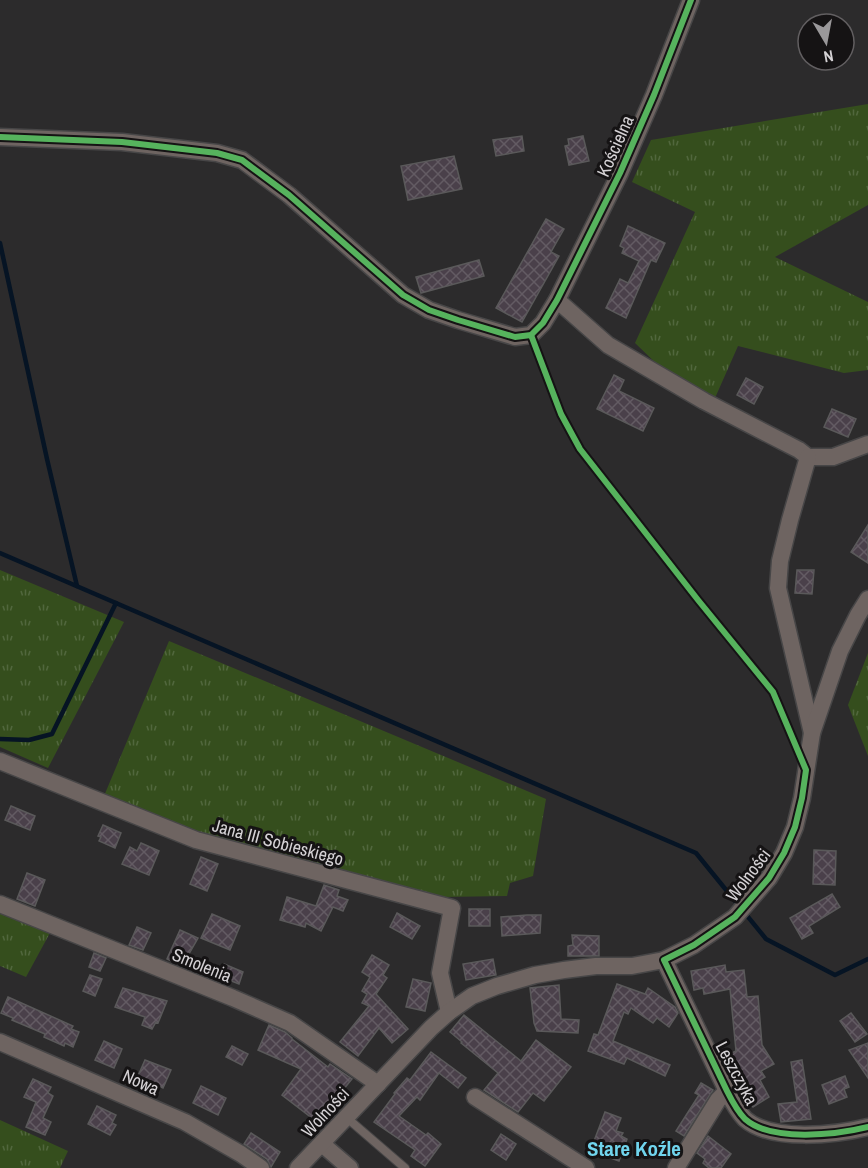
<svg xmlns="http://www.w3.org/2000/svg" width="868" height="1168" font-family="'Archivo Narrow',sans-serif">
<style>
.grass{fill:url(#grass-tufts)}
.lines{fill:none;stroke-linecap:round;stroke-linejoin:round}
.stream{stroke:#061424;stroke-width:4.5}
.building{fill:url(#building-cross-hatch);stroke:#5a595a;stroke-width:1.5}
.lane-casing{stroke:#474647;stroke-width:10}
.street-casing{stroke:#474647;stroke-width:19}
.lane{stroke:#6e6461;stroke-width:8}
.street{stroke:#6e6461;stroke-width:16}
.cycleway-casing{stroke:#151314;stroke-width:10}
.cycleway{stroke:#56b35d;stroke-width:6}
.labels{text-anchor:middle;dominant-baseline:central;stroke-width:6;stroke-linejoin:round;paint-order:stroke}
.street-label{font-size:18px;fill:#d5d2d5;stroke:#151314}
.quarter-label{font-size:21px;font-weight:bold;fill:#70d4ed;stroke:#151314}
</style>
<defs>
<pattern id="grass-tufts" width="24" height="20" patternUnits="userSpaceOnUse" patternTransform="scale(1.5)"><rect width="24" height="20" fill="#354e1d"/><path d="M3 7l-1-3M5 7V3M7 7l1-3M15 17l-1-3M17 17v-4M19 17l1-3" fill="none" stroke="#51673d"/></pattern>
<pattern id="building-cross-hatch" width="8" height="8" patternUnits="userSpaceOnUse" patternTransform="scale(1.5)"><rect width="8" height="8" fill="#4a404a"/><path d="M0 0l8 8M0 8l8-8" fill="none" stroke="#635b63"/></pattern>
</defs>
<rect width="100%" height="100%" fill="#2c2b2c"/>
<g class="grass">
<polygon points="868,104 868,205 775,257 868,302 868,370 844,373 738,346 715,398 663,370 635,343 695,212 632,182 651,140"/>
<polygon points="0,570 124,622 48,768 0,747"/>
<polygon points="169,641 546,799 533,876 510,883 507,896 442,897 198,832 104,796"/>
<polygon points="868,653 868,756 848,705"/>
<polygon points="0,910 51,931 26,977 0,966"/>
<polygon points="0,1120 68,1151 60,1168 0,1168"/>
</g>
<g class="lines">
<g class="stream">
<polyline points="0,243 47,459 77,586"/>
<polyline points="0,553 696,853 766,939 835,975 868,959"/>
<polyline points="0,739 29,740 52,734 116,603"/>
</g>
</g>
<g class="building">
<polygon points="522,136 524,151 496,156 493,140"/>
<polygon points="583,136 589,161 569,165 565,146 569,145 568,139"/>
<polygon points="454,156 462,189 408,200 401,166"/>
<polygon points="546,219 564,229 551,252 559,256 522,322 496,308"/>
<polygon points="628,226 665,243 656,262 651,260 626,318 606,308 620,279 628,283 639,261 622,253 624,248 620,246"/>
<polygon points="479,260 484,276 421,293 416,277"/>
<polygon points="614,375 624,380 619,391 654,408 643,431 597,409"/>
<polygon points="746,378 763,387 754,404 737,395"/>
<polygon points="832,409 856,419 848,437 824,427"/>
<polygon points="868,525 868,563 851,552"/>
<polygon points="797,570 814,570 812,594 795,593"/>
<polygon points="11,806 35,816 30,830 5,820"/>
<polygon points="103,825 121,833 115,848 99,841 101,837 98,836"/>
<polygon points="141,843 159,851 149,875 122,864 130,847 137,851"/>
<polygon points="814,850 836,851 835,885 813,884"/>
<polygon points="201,857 218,864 207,891 190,884"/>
<polygon points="27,873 45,880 35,906 17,899"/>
<polygon points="324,885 339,890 337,896 348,900 343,911 333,907 321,931 306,923 305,927 280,920 287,897 316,906"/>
<polygon points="832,894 840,907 809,926 813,933 802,939 790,918"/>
<rect x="469" y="909" width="21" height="17"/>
<polygon points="397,913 420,926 412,939 390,927"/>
<polygon points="212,914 240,926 230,950 201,938"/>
<polygon points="527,915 541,915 540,933 502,936 501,917"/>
<polygon points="137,927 151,933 143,950 129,945"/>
<polygon points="180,930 198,938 182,966 167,959"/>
<polygon points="572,935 599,936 599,956 568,956 568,946 573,945"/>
<polygon points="94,953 106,958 100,971 89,967"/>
<polygon points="372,955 389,965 383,975 387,978 376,994 408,1029 392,1043 379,1028 358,1056 340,1042 369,1006 362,1003 367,994 362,991 370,977 362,972"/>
<polygon points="493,959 496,975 466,980 463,964"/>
<polygon points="224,964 243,972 239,984 219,976"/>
<polygon points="725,965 726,972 744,970 747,997 758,996 762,1045 774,1064 761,1071 765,1077 760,1080 769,1097 753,1107 723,1057 736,1051 730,989 704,994 703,988 694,990 691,971"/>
<polygon points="90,975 102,979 95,996 83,991"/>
<polygon points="413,979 431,983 425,1011 406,1007"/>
<polygon points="617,984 645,994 648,988 675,1007 678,1013 669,1027 657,1018 653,1023 631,1008 628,1014 624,1012 613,1041 670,1065 665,1076 627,1058 624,1064 588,1051 594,1034 598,1035"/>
<polygon points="559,985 561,1019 579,1020 578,1033 537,1031 534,1023 530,988"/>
<polygon points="123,988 167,1001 158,1023 156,1022 152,1029 142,1025 145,1017 115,1007"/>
<polygon points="8,997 73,1026 71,1029 79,1032 73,1047 65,1043 64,1046 44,1037 45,1034 12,1020 13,1018 1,1013"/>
<polygon points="851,1013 867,1034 855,1042 840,1021"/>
<polygon points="464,1015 521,1061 536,1040 571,1067 544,1101 533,1093 518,1112 484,1090 498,1073 461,1043 462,1042 450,1032"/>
<polygon points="269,1025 285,1032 292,1038 292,1039 328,1067 330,1064 352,1079 317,1122 282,1095 301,1069 258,1050"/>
<polygon points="104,1041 122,1049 114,1068 95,1060"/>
<polygon points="868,1043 868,1078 849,1050"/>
<polygon points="232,1046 248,1054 242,1065 226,1057"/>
<polygon points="431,1052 466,1078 458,1088 439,1073 420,1100 417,1097 399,1116 426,1135 428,1133 441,1144 425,1166 411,1156 415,1150 374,1122 395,1094 394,1093 407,1078 410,1080"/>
<polygon points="145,1060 171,1070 163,1088 138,1076"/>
<polygon points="802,1060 811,1119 781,1122 778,1104 797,1102 791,1062"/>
<polygon points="845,1076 849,1087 844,1089 847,1097 829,1104 822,1085"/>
<polygon points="33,1079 51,1087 48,1093 53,1096 43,1118 51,1122 45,1135 26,1127 36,1102 24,1097"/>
<polygon points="701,1083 713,1090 684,1136 676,1131 699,1095 695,1093"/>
<polygon points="201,1086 226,1098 218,1115 193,1103"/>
<polygon points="97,1106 116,1115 112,1123 116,1125 110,1135 88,1124"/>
<polygon points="605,1112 621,1118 616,1131 623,1133 621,1136 627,1139 619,1161 605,1156 608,1146 594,1141"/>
<polygon points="251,1133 280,1152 271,1167 267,1159 244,1144"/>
<polygon points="501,1134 516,1144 506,1160 491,1150"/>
<polygon points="708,1136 731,1154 721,1168 709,1168 703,1163 705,1159 697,1153"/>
</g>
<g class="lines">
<defs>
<polyline id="lane" points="347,1118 405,1168"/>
<g id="street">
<polyline points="0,137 122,142 217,153 242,160 289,195 403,295 429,310 458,320 515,337 531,335 543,323 557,300 620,173 654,95 691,0"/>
<polyline points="557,300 608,345 704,401 799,450 808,457 833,457 868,444"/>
<polyline points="808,457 790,520 780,561 778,588 812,733"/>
<polyline points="0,761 196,840 452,908 440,973 449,1012"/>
<polyline points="0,904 233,998 290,1023 378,1084"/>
<path d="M664,960L727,1091C732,1101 737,1111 745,1119C771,1142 836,1135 868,1127"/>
<polyline points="0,1042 185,1122 241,1154 261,1168"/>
<polyline points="475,1097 586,1168"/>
<polyline points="322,1144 350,1168"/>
<polyline points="298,1168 431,1028 449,1012 472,996 497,986 535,975 564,970 596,966 632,966 664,960 694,945 735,917 769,878 784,853 795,827 802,798 812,733 840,651 858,615 868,599"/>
<polyline points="676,1168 718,1100 727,1091"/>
</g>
</defs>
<use href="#lane" class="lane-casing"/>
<use href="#street" class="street-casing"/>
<use href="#lane" class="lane"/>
<use href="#street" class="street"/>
<defs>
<g id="cycleway">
<polyline points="0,137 122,142 217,153 242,160 289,195 403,295 429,310 458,320 515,337 531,335 543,323 557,300 620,173 654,95 691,0"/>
<path d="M531,335L561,414L580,449L698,600L773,692L806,770L802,798L795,827L784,853L769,878L735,917L694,945L664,960L727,1091C732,1101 737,1111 745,1119C771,1142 836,1135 868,1127"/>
</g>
</defs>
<use href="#cycleway" class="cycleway-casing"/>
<use href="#cycleway" class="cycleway"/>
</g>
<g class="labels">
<g class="street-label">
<text transform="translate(615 146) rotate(-66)">Kościelna</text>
<text transform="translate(278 842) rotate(15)">Jana III Sobieskiego</text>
<text transform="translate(748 875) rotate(-53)">Wolności</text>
<text transform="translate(202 965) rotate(22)">Smolenia</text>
<text transform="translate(737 1073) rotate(62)">Leszczyka</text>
<text transform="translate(141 1082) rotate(24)">Nowa</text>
<text transform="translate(325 1112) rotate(-47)">Wolności</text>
</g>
<g class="quarter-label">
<text x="634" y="1148">Stare Koźle</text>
</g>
</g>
<g transform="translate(826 42) rotate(170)"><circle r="28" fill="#151314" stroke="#625f61" stroke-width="1.5"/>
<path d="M0-4.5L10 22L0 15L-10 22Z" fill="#9a989a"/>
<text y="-9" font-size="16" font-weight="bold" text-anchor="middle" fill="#d5d2d5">N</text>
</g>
</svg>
